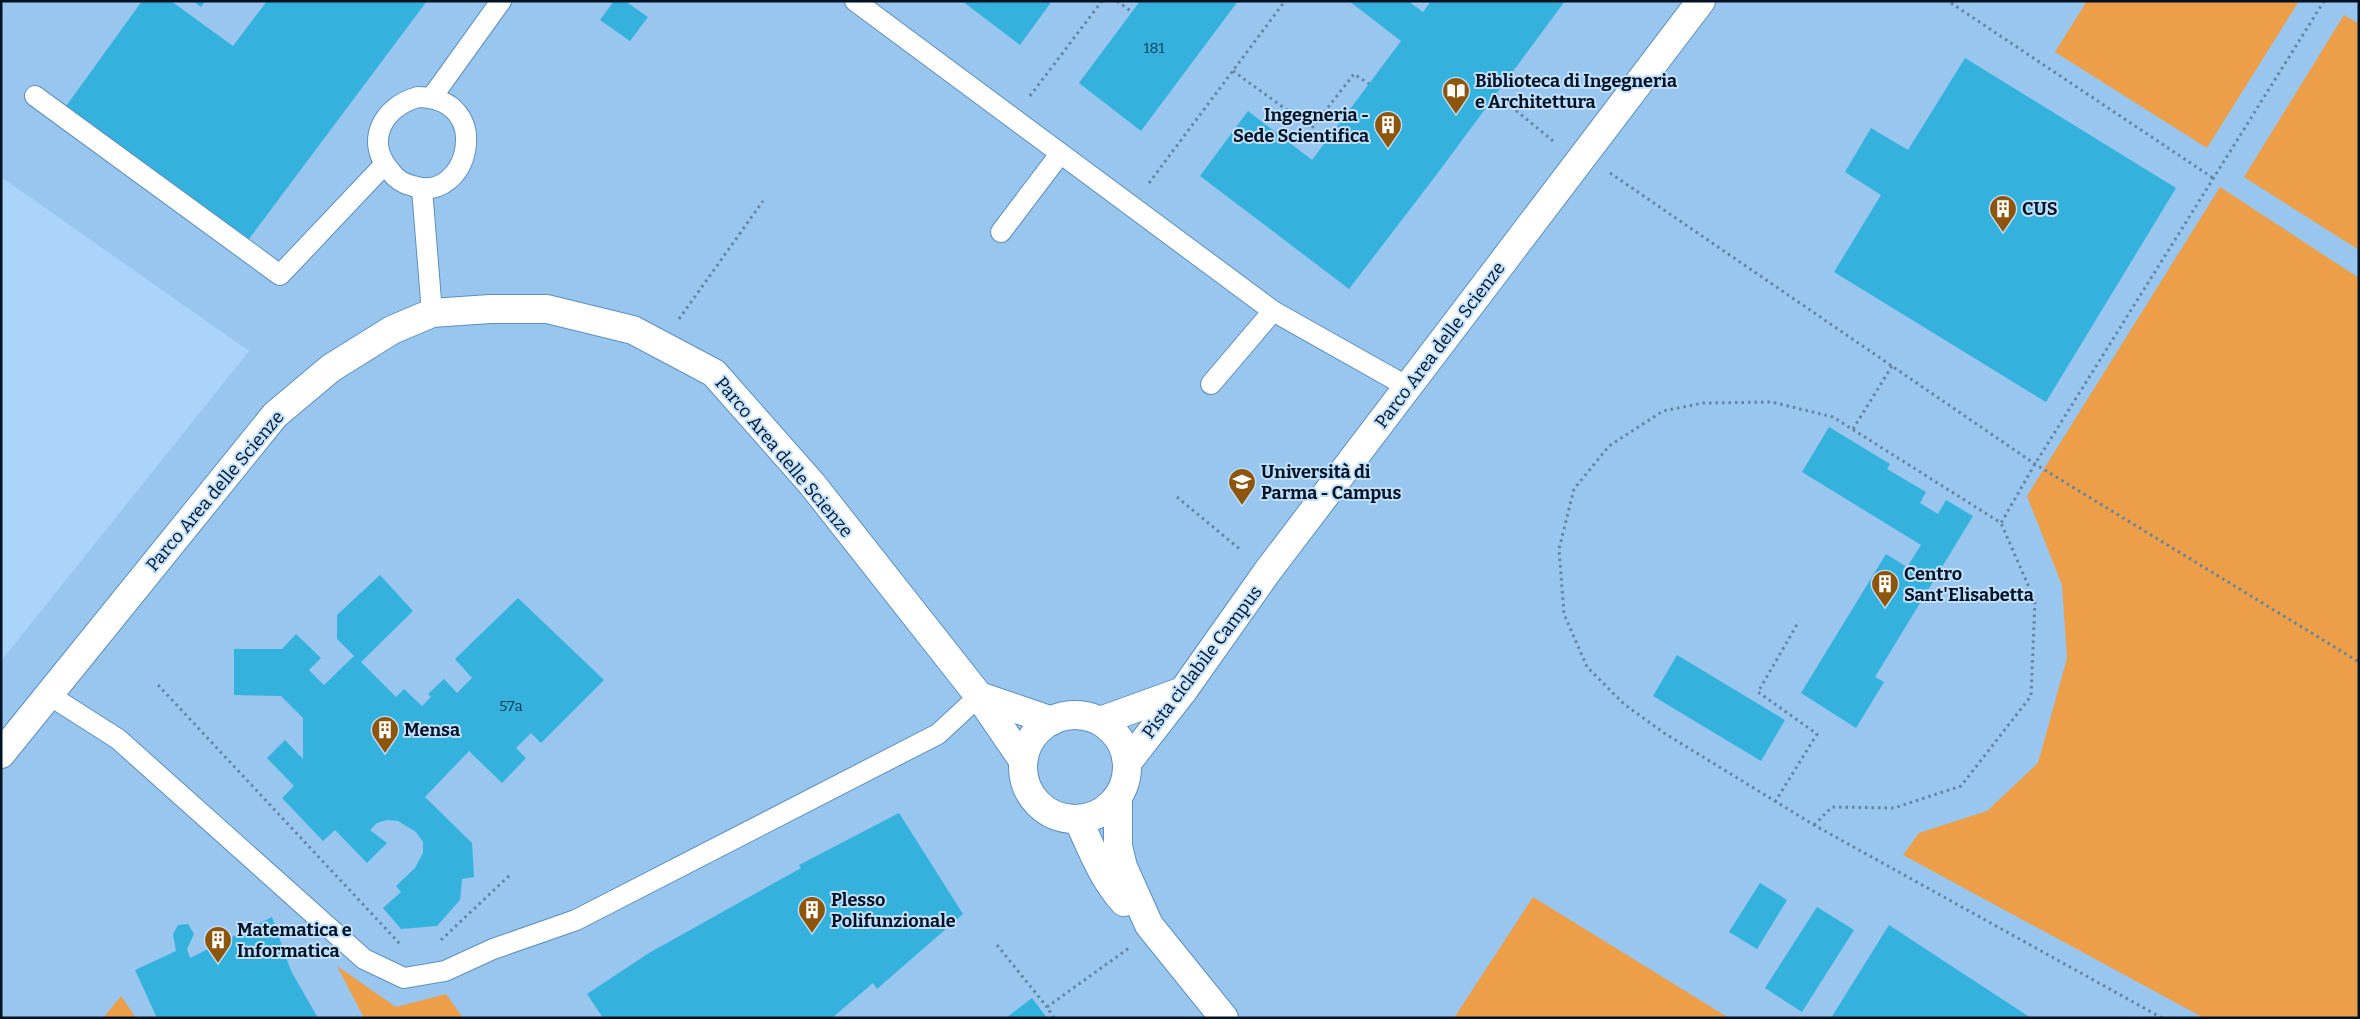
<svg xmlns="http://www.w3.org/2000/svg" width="2360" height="1019" font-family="Bitter,serif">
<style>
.built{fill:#98c6ef}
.grass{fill:#ec9f48}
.building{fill:#34b2dd}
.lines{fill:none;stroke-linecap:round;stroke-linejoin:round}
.service-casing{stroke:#5d90bd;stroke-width:22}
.minor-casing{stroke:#5d90bd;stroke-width:30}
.path{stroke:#6484a1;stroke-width:3;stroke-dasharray:2.5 4;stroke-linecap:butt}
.service{stroke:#fff;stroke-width:20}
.minor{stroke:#fff;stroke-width:28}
.labels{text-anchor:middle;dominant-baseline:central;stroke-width:4;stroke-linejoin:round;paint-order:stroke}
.number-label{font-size:15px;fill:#0e3a52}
.poi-label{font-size:18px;font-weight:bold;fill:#011223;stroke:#c0e0fd;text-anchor:start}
.street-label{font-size:18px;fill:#011223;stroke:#c0e0fd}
</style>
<rect width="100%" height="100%" fill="#aad4fa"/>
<polygon class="built" points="3,1 2359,1 2359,1018 1,1018 1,661 249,351 1,177 1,3"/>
<g class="grass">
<polygon points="2087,1 2299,1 2207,148 2055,52"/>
<polygon points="2344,15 2359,24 2359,250 2244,177"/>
<polygon points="2220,187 2359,278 2359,1018 2204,1018 1903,855 1919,833 1987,811 2038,763 2067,658 2062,585 2027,496"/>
<polygon points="1533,897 1729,1018 1454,1018"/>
<polygon points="337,966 396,1007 446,994 463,1018 364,1018"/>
<polygon points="121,996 136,1018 103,1018"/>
</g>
<g class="building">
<polygon points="142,1 171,1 233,46 267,1 427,1 249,239 64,109"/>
<polygon points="193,1 205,1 201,7"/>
<polygon points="614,1 625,1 648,17 630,41 600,20"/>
<polygon points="962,1 1052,1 1020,45"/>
<polygon points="1140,1 1238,1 1141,131 1079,83"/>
<polygon points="1349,1 1408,1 1423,12 1431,1 1565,1 1440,170 1349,289 1200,176 1248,111 1312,160 1401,41"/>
<polygon points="1965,58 2176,188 2046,402 1834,272 1881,195 1845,172 1871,128 1908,150"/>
<polygon points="1829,427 1890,464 1887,469 1926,492 1920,503 1938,514 1946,500 1973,516 1875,677 1884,682 1856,728 1801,693 1886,554 1907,567 1921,545 1802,472"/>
<polygon points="380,575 413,611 361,662 396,697 404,689 422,706 431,697 428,694 444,679 457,693 472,678 455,659 518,598 604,680 541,743 531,733 516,748 526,758 502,783 469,751 425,797 472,843 474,877 462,879 460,900 437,926 401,929 383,908 401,892 396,886 415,868 423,853 423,842 416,832 398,821 387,820 377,823 370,830 387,843 367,863 335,830 323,841 282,798 294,786 267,758 285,740 303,759 303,718 281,696 234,695 234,649 282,649 296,634 321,658 309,670 324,685 354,656 337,639 337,615"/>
<polygon points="1677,655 1785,720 1761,761 1653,696"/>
<polygon points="899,813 963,914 877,989 873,983 832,1018 603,1018 587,994 649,953 801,868 799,865"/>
<polygon points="1760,883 1787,900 1757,949 1729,932"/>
<polygon points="1817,907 1854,930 1802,1012 1765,988"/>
<polygon points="272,917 291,971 318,1018 157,1018 135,970 176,951 173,934 178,925 188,924 194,934 187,949 190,958"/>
<polygon points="1889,925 2031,1018 1831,1018"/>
<polygon points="1032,998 1047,1018 1006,1018"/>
</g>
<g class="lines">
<defs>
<g id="service">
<polyline points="855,1 1273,311 1408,387"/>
<polyline points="35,96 280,275 384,165"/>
<path d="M418,97C496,98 468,205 413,186C404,184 396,179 391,172C364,142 382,107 418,97Z"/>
<polyline points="432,97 501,1"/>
<polyline points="422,189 432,313"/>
<polyline points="1001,232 1060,154"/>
<polyline points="1211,384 1273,311"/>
<polyline points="49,695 118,739 364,959 404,978 445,971 493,949 576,920 938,734 979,696"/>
</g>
<g id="minor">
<polyline points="979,696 1052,721"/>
<circle cx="1075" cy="767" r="52"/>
<polyline points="1100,721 1183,691"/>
<polyline points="1,754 275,415 331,368 392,330 432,313 490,309 547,309 633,330 714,373 812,484 979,696 1022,759"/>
<polyline points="1127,763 1183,691 1267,572 1701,1"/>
<polyline points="1118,798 1118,846 1123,867 1149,925 1224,1018"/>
<path d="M1078,819C1091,848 1103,879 1124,902"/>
</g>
</defs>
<use href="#service" class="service-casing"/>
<use href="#minor" class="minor-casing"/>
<g class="path">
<polyline points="1117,1 1132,12"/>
<polyline points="1951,3 2213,178"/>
<polyline points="1233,71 1312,128 1354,74 1369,84"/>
<polyline points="1496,94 1553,141"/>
<polyline points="1030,96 1102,1"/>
<polyline points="1610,173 2035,464 2359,662"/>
<polyline points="1149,183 1285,1"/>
<polyline points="679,319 763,201"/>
<polyline points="1853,429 1892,366"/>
<polyline points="1177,497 1242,551"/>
<polyline points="158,685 400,944"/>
<polyline points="1775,802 1817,734 1758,692 1799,621"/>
<polyline points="1814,825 1832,807 1894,808 1961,786 2031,696 2035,601 2001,523"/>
<polyline points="441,940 511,874"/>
<polyline points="997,945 1047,1007"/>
<polyline points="1054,1018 1047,1007 1129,948"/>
<polyline points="2162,1018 1814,825 1664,733 1624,704 1587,667 1564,614 1559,549 1574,489 1609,446 1663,411 1703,403 1772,402 1833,417 2001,523 2035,464 2324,1"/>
</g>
<use href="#service" class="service"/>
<use href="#minor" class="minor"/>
</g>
<defs>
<symbol id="library-pin" viewBox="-11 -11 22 30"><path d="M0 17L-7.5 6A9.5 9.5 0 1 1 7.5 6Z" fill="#8e560d" stroke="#c0e0fd"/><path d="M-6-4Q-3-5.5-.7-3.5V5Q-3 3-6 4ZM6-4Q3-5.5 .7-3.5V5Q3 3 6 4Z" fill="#fff"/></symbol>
<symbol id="building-pin" viewBox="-11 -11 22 30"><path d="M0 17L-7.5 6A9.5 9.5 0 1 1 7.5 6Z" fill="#8e560d" stroke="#c0e0fd"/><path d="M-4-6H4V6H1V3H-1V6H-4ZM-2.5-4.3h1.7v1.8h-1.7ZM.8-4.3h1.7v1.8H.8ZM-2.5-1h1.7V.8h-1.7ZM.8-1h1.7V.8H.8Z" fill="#fff"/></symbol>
<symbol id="university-pin" viewBox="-11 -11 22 30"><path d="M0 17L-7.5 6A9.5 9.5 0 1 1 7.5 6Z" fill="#8e560d" stroke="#c0e0fd"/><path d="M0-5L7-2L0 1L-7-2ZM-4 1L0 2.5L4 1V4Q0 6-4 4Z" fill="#fff"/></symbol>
</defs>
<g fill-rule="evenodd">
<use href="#library-pin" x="1440" y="75" width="32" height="43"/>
<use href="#building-pin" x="1372" y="109" width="32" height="43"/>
<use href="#building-pin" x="1987" y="193" width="32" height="43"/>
<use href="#university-pin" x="1226" y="466" width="32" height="43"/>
<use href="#building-pin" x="1869" y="568" width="32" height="43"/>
<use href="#building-pin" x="369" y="714" width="32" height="43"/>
<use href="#building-pin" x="796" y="894" width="32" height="43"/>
<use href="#building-pin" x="202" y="924" width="32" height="43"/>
</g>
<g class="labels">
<g class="number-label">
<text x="1154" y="48">181</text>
<text x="511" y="706">57a</text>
</g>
<g class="poi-label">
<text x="1475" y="81">Biblioteca di Ingegneria<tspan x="1475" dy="21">e Architettura</tspan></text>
<text x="1369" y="115" text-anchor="end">Ingegneria -<tspan x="1369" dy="21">Sede Scientifica</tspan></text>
<text x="2022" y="209">CUS</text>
<text x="1261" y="472">Università di<tspan x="1261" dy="21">Parma - Campus</tspan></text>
<text x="1904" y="574">Centro<tspan x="1904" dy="21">Sant'Elisabetta</tspan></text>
<text x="404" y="730">Mensa</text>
<text x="831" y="900">Plesso<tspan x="831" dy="21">Polifunzionale</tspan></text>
<text x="237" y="930">Matematica e<tspan x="237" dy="21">Informatica</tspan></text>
</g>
<g class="street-label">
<text transform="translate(1440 345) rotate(-53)">Parco Area delle Scienze</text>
<text transform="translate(784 457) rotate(50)">Parco Area delle Scienze</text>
<text transform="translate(215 491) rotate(-50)">Parco Area delle Scienze</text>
<text transform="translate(1202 662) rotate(-53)">Pista ciclabile Campus</text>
</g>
</g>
<rect width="2360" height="1019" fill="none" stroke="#011223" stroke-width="5"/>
</svg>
